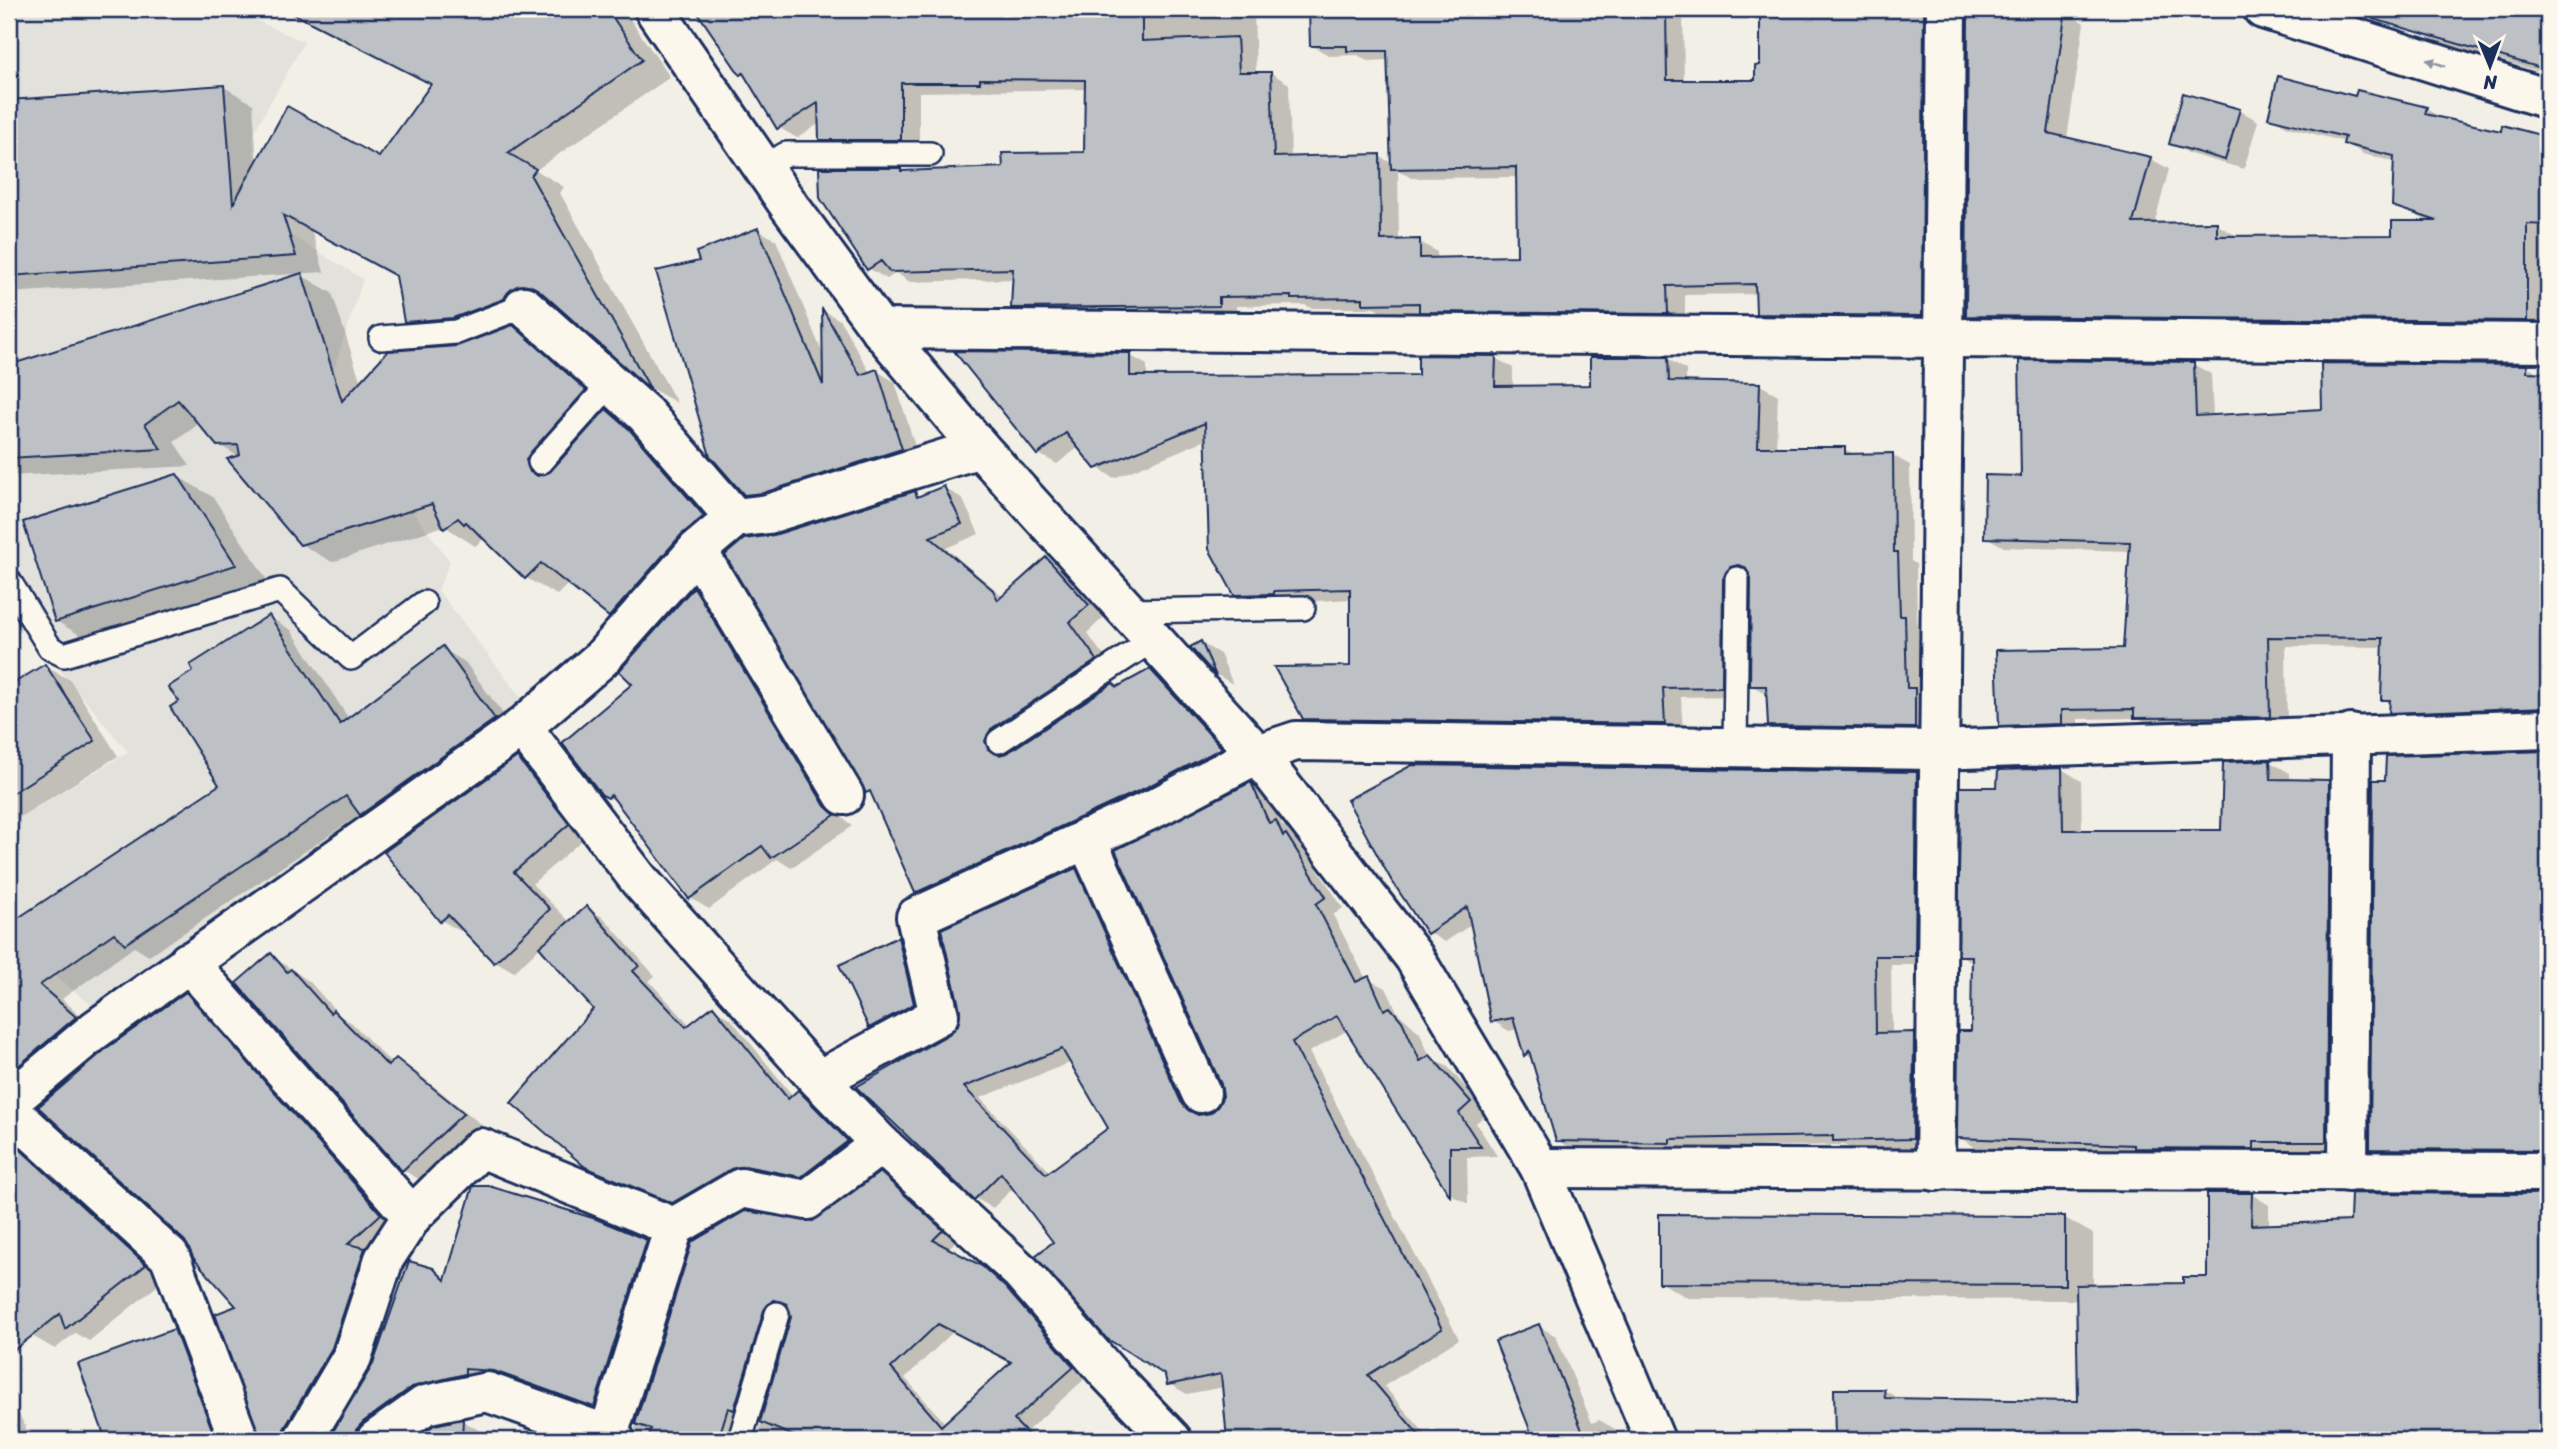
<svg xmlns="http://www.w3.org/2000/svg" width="2557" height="1449" font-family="Sriracha,sans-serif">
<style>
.built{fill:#e2e1dc}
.shadow{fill:#0003;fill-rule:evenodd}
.building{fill:#bdc0c4;stroke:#1b2f5e;stroke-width:2;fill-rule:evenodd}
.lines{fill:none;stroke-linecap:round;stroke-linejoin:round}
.service-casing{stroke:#1b2f5e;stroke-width:28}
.minor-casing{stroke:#1b2f5e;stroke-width:44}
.service{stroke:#fbf7ec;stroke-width:23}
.minor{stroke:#fbf7ec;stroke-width:38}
.oneway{fill:#8b93a5}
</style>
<rect width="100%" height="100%" fill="#f2efe6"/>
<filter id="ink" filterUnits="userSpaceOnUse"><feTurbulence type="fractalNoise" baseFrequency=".0143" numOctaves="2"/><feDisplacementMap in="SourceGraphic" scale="14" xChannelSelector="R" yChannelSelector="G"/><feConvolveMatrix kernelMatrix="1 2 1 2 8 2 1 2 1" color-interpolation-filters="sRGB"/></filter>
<g filter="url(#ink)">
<polygon class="built" points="9,9 231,9 304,42 253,134 257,215 363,279 325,397 450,561 438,590 529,708 99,1011 9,939 9,824 128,752 9,609"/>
<g class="shadow">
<polygon points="292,9 623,9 670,77 536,170 564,187 560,193 677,403 652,389 554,301 546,301 533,315 483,334 435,338 406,321 398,276 311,229 324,272 9,293 9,102 224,87 253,104 257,164 379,160 432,85 355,45 326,29 328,25"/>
<path d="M697,9H1254L1256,74L1271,73L1289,84L1291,158L1379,156L1393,164L1389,60L1367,61L1358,55L1330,56L1311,45V9H1683L1684,82H1757L1762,67L1761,9H1937L1940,325L1776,324L1758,313L1757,294L1685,295V323L1439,321L1424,313H1383L1374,308H1311L1305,305L1236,306V316L1031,318L1013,307L1014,279L910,282L896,273L887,279L868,268L900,170L906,173L1004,169L1086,153L1087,89L919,92V150H839L821,139L820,123L797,138L778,127L748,78L741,74ZM1398,170L1411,178L1518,177L1519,258L1437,259V252L1419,241L1399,242Z"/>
<polygon points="1970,9 2044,9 2065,12 2084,23 2067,139 2151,159 2169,169 2154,225 2216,224 2235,235 2235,238 2393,237 2430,222 2394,205 2395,162 2363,154 2345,142 2288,127 2270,117 2357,98 2426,109 2444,119 2503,133 2503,127 2548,138 2545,331 1986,326 1968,315"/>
<polygon points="2358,9 2548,9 2548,74 2437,42 2418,31 2421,22"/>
<polygon points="2239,110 2258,121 2244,169 2190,154 2171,143"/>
<polygon points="758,230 776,240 824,357 824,311 840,320 870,373 877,371 895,382 919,459 764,504 745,494 701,262"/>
<polygon points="301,275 332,293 361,383 513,327 544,345 615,409 611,414 637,429 733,534 641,633 610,615 569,583 557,595 526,578 485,538 475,546 444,526 332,562 301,544 239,457 218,444 200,423 174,442 190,466 9,476 9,367"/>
<polygon points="958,353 1129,355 1147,365 1147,377 1420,377 1495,358 1513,368 1513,388 1592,386 1668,359 1686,370 1686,383 1760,385 1778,395 1776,449 1844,449 1856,455 1892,455 1910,465 1911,561 1916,564 1917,625 1923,628 1933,737 1787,735 1769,725 1768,695 1751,685 1751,576 1748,577 1739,696 1681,697 1683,734 1322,729 1304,718 1352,668 1351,599 1254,605 1236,594 1208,439 1114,478 1096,467 1079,447 1057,464 1039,454"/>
<polygon points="2193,364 2211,374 2213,416 2324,411 2527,366 2537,372 2548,372 2548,717 2409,722 2391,712 2391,704 2383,699 2385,647 2286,646 2287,726 2153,727 2139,718 2078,719 2079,733 2018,735 2000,725 2125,650 2131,551 2004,547 1986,537 2023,478"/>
<polygon points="177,476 213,497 271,586 92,642 56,621"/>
<polygon points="944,488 962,498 979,534 946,548 1004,597 1046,560 1064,570 1105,616 1087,633 1114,670 1009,739 1003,755 1113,685 1119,688 1150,671 1168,681 1238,758 934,902 917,892 874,796 867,792 775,537 914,493 921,497"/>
<polygon points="694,589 713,600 844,819 852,826 791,868 777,859 709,909 690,898 620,804 603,794 635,684"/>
<polygon points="269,617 291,630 349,719 443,649 465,662 517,733 384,827 361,814 149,956 134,947 62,999 98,1031 17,1098 167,1278 89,1341 75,1333 55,1349 9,1323 9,926 221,786"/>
<polygon points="1201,643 1220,654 1233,684 1217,675 1193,648"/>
<polygon points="45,666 70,680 118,756 9,824 9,689"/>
<polygon points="2548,753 2548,1159 2390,1159 2372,1148 2388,758"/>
<polygon points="518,759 536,770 587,836 532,884 570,922 587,908 604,918 655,976 649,981 691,1026 713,1008 731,1019 793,1096 798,1092 816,1102 864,1152 820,1186 691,1212 587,1166 595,1009 541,946 514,972 495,961 463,929 460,931 441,920"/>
<polygon points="2270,762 2290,773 2290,781 2328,781 2348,793 2345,1153 2148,1155 1978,1149 1959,1137 1973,1033 1974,963 1960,955 1999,789 2062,769 2081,781 2082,831 2223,831"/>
<polygon points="1916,773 1933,783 1931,965 1891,965 1892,1034 1913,1034 1930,1044 1930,1148 1852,1149 1844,1145 1687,1148 1687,1152 1574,1150 1557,1140 1533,1059 1525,1055 1518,1029 1509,1031 1493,1021 1472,924 1445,942 1428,932 1392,877"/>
<path d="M1251,784L1269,794L1282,825L1293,832L1343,908L1333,915L1366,979L1386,988L1398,1013L1420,1033L1430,1057L1448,1067L1488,1113L1476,1123L1497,1156L1467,1157L1468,1204L1452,1195L1348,1030L1309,1052L1459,1339L1384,1386L1426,1435L1427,1440H1229L1224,1387L1187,1394L1169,1384L1167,1374L1055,1242L1014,1187L993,1208L975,1198L950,1036L1076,870L1093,880L1199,1114H1211L1220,1107L1224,1096ZM1072,1062L1110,1129L1051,1173L980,1098Z"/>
<polygon points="898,939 917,950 932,1014 889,1038 870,1027"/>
<polygon points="271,955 310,982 340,1016 352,1023 392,1064 396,1060 415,1071 482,1125 422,1181 403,1170"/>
<polygon points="186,995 203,1004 397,1225 300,1440 262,1440"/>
<path d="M880,1175L895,1183L957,1240L948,1249L997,1277L1021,1298L1088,1376L1028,1430L1038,1440H756L792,1318L790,1309L783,1312L743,1440H638L635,1429L694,1243L813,1223ZM954,1331L1013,1362L946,1424L905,1378Z"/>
<polygon points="2251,1194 2269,1205 2269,1226 2351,1223 2353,1195 2548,1196 2548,1440 1836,1440 1836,1391 1884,1390 1901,1400 2079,1403 2078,1300 1688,1298 1660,1282 2065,1218 2093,1234 2093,1286 2185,1284 2209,1279"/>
<polygon points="646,1241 665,1252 613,1416 550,1394 531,1383"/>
<polygon points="433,1269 450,1280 484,1317 482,1383 374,1440 330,1440"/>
<polygon points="1538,1326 1556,1336 1592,1423 1599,1420 1617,1430 1624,1440 1510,1440 1531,1428"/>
<polygon points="174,1331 191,1341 228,1440 104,1440"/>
<polygon points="9,1406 18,1412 32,1440 9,1440"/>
<polygon points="463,1421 480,1431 479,1440 415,1440 435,1427"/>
</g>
<g class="building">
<polygon points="284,9 607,9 642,60 508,153 536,169 531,176 651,390 539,290 529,285 517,286 504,299 453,318 404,322 396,276 283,215 296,256 9,276 9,100 224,85 233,204 287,106 379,157 431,84"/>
<polygon points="695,9 1142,9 1142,41 1237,37 1239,72 1271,72 1274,157 1380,154 1381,240 1420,239 1420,258 1517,256 1516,167 1391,169 1387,51 1347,51 1347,46 1310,46 1309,9 1666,9 1667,80 1755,80 1755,66 1760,65 1760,9 1924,9 1922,316 1756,314 1755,284 1667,286 1668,314 1419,312 1419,303 1363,304 1363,298 1291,299 1291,296 1219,297 1219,306 1011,308 1013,269 890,272 881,261 867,270 820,198 819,168 901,168 901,171 1003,167 1002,153 1084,152 1085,80 980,79 980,83 901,83 901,140 819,140 818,103 777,129 743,73 740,75"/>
<polygon points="2001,9 2066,9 2048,133 2151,157 2133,223 2217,222 2217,236 2392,235 2392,221 2437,221 2392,206 2394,156 2343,144 2345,137 2268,118 2278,76 2355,96 2357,90 2427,107 2425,114 2501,131 2502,125 2548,137 2547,225 2527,224 2527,321 1966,316 1968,12 2000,17"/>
<polygon points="2374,9 2548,9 2548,70 2373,19"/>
<polygon points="2183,93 2240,109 2225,160 2169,144"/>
<polygon points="758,228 823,385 822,308 860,375 877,369 902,449 763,493 744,495 710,456 656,271 699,261 696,252"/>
<polygon points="302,273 342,401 388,351 457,346 513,325 586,390 530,453 526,460 530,472 538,476 550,472 606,409 629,429 704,516 681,535 609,617 541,563 525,579 466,522 464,524 458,518 444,529 432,504 300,545 227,459 240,455 238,445 217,446 178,400 145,424 161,449 9,458 9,365"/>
<polygon points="954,351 1130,353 1130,376 1418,375 1418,355 1496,356 1495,386 1590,385 1590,357 1668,357 1669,381 1760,383 1758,447 1845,447 1845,454 1893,453 1894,552 1898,552 1900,616 1905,616 1907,688 1915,688 1915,728 1768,726 1766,686 1750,686 1751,578 1745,567 1738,565 1730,567 1723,579 1722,687 1663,688 1665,724 1303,719 1274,667 1350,666 1350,589 1274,591 1274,594 1234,595 1209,549 1205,423 1095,469 1066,433 1037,455"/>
<polygon points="2019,360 2194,362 2196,416 2322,409 2321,363 2527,365 2527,372 2548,373 2548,707 2389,713 2390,700 2381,700 2383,638 2268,637 2270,717 2134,718 2134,709 2061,710 2061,724 1999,726 1996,650 2123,648 2130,542 1984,538 1985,475 2021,476"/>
<polygon points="177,474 236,565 55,622 23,522"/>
<polygon points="944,486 962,524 930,537 993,590 998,600 1046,557 1089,605 1070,622 1097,660 991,729 985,741 988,749 999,755 1007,753 1113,683 1117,687 1150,669 1222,748 1147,787 915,893 870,791 866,793 725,555 744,539 774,535 915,491 917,497"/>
<polygon points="694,587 825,806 835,815 771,858 762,846 689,899 611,795 608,798 602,795 562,743 632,684 619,671"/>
<polygon points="269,615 340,724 443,646 495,719 360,815 346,796 125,944 114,933 40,985 76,1017 9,1074 9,924 219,785 170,707 179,701 168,687 193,671 190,665"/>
<polygon points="1201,641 1216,676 1190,647"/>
<polygon points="45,664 95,741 9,795 9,686"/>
<polygon points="2548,751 2548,1150 2370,1149 2373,780 2385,780 2386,756"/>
<polygon points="517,757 569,824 514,872 550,909 494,963 448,915 440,922 384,852"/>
<polygon points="2270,760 2271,779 2329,780 2326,1142 2254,1142 2254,1149 2134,1148 2134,1145 1957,1138 1958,1031 1971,1031 1972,956 1958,956 1960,787 1997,787 1998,770 2062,768 2063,830 2221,830 2223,762"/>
<polygon points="1412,765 1917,772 1915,956 1875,956 1876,1033 1914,1032 1913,1139 1833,1141 1833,1136 1670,1139 1670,1143 1556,1141 1529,1051 1524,1056 1513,1018 1491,1022 1467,907 1427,934 1390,878 1347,800"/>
<path d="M1251,782L1269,823L1276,820L1283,836L1286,834L1326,897L1316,904L1356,982L1369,976L1384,1010L1390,1007L1402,1021L1420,1061L1430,1055L1471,1102L1459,1113L1481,1147H1450V1196L1337,1016L1292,1042L1442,1329L1368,1375L1423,1440H1227L1221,1374L1167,1385L1165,1375L1106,1338L1035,1256L1053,1242L1001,1173L974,1200L856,1087L949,1034L958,1025L960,1010L941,929L1076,868L1181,1102L1188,1110L1198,1115L1211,1113L1218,1106L1223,1096L1221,1084L1115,850ZM1062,1049L1108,1128L1046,1174L964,1087Z"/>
<polygon points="587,906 639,966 633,971 686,1027 713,1006 788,1099 798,1090 848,1141 801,1177 745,1166 731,1169 672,1203 585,1167 511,1103 593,1009 539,947"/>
<polygon points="898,937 914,1004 869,1028 839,965"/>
<polygon points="271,953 287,972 291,969 330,1013 333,1010 388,1066 396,1058 464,1113 402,1171 236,983"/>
<polygon points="186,992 381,1214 348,1244 365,1248 332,1348 284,1429 281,1440 260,1440 215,1314 236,1306 194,1259 185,1241 38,1107 108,1047"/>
<polygon points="9,1139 146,1265 65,1329 60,1314 9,1354"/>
<path d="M880,1172L943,1230L933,1240L982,1266L1005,1287L1074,1367L1014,1420L1033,1440H803L760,1422L791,1317L787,1304L774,1300L764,1310L734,1410L728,1408L718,1440H648L651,1429L635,1424L692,1242L745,1211L813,1221ZM938,1324L1011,1362L941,1426L891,1368Z"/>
<polygon points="473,1186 489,1186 596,1219 647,1240 594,1407 494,1371 465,1369 465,1374 412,1387 363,1422 356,1430 355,1440 328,1440 373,1364 409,1261 433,1268 445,1280"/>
<polygon points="2207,1193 2252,1193 2251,1225 2350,1221 2351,1193 2548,1194 2548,1440 1835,1440 1834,1389 1884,1389 1885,1398 2078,1401 2076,1285 2183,1283 2183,1277 2207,1277"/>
<polygon points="1659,1214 2065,1216 2065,1285 1659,1283"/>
<polygon points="1539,1324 1586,1440 1534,1440 1495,1341"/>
<polygon points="174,1329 216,1440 106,1440 78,1364"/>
<polygon points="463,1419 462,1440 414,1440 434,1425"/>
</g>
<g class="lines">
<defs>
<g id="service">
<polyline points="762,168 786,154 930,154"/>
<polyline points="381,338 456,332 524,306"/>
<polyline points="540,462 611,383"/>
<polyline points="9,581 50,648 64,655 280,590 351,658 424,603"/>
<polyline points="1128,611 1303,608"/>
<polyline points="999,741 1154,639"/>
<polyline points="1735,747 1737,579"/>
<polyline points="740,1440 777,1314"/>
</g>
<g id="minor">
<polyline points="654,9 788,204 880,329 980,448 1257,754 1414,957 1540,1168 1655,1440"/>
<polyline points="2263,9 2548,99"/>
<polyline points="524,306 645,414 735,518"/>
<polyline points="880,329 2548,343"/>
<polyline points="697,550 844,795"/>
<polyline points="522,727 639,880 815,1076 881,1144 1021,1272 1108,1373 1172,1440"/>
<polyline points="1086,838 1201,1093"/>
<polyline points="188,962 412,1216"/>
<polyline points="819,1080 939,1015 916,917 1157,807 1257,754 1296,741 1936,750 2548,729"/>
<polyline points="9,1102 95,1030 522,727 601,659 697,550 735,518 768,514 980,448"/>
<polyline points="9,1110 170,1257 239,1440"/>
<polyline points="1540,1168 2548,1172"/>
<path d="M1935,1171C1936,784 1946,396 1946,9"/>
<polyline points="2348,1172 2351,734"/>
<polyline points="608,1435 674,1227"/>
<polyline points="303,1440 352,1357 384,1259 412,1216 481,1148 674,1227 741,1188 807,1200 881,1144"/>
<polyline points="376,1440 425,1405 487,1392 608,1435 615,1440"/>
</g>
</defs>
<use href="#service" class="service-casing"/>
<use href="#minor" class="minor-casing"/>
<use href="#service" class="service"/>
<use href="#minor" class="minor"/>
</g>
<defs><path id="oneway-solid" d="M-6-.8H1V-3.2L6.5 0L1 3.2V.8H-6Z" transform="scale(1.75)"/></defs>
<use class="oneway" href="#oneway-solid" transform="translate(2436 63) rotate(-162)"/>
</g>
<rect width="2557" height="1449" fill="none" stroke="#fbf7ec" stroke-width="35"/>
<rect x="18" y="18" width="2522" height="1414" fill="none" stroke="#1b2f5e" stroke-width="2.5" filter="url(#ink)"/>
<g transform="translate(2490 66) rotate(179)" stroke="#fbf7ec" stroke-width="5" paint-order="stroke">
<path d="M0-5L12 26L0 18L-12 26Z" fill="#1b2f5e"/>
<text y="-10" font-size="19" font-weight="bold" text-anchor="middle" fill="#1b2f5e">N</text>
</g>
</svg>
